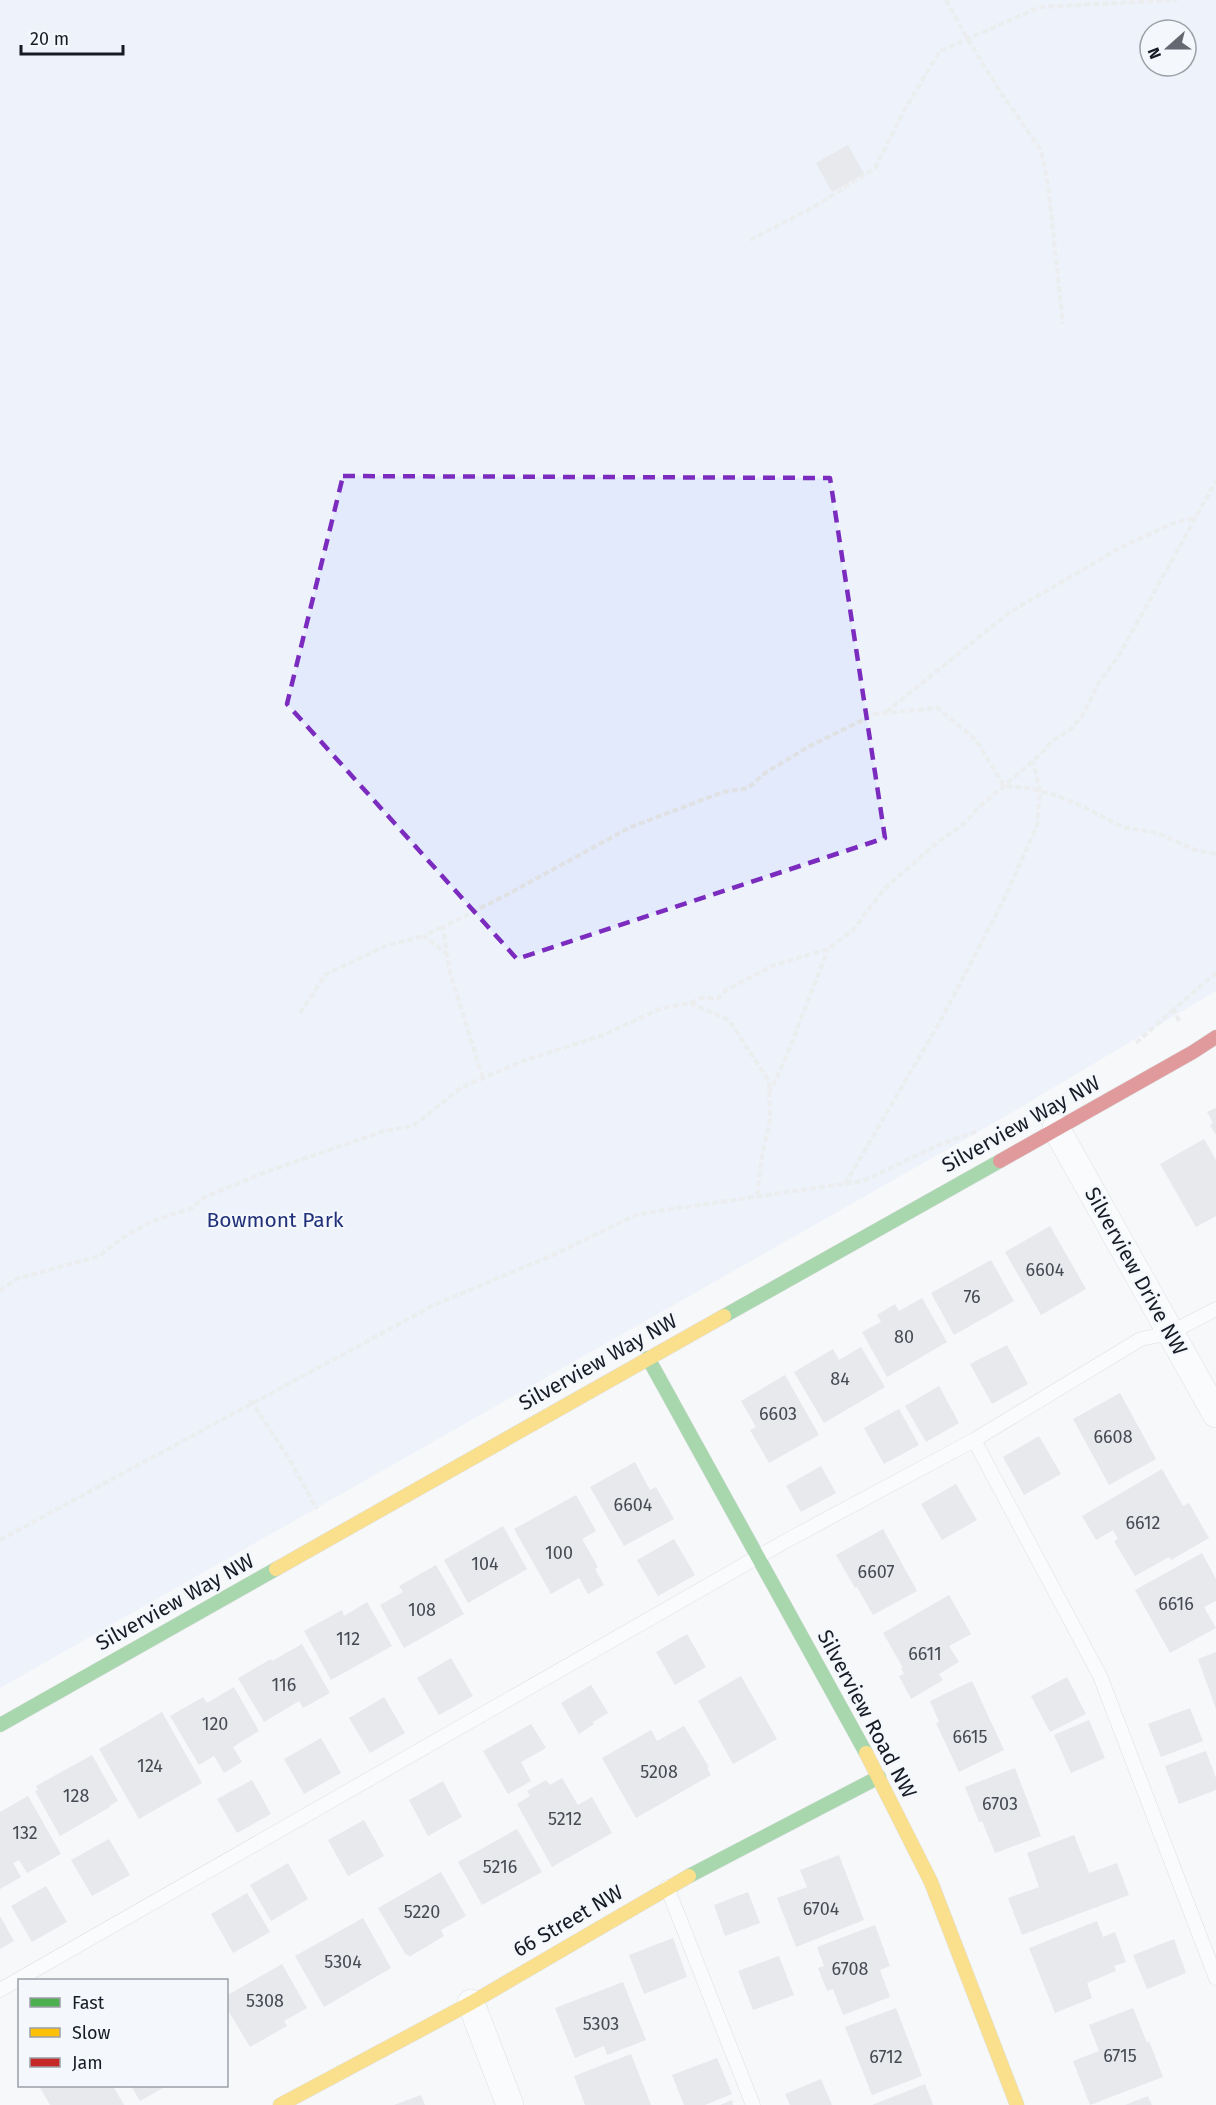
<svg xmlns="http://www.w3.org/2000/svg" width="1216" height="2105" font-family="'Fira Sans',sans-serif">
<style>
.green{fill:#e2eafc;fill-rule:evenodd}
.building{fill:#d4d7dd}
.lines{fill:none;stroke-linecap:round;stroke-linejoin:round}
.lane-casing{stroke:#c1c4ca;stroke-width:15}
.street-casing{stroke:#c1c4ca;stroke-width:28}
.fast-casing{stroke:#c1c4ca;stroke-width:15}
.slow-casing{stroke:#c1c4ca;stroke-width:15}
.jam-casing{stroke:#c1c4ca;stroke-width:15}
.path{stroke:#e0e1e2;stroke-width:4;stroke-dasharray:6 3;stroke-linecap:butt}
.lane{stroke:#fefefe;stroke-width:14}
.street{stroke:#fefefe;stroke-width:27}
.fast{stroke:#4caf50;stroke-width:14}
.slow{stroke:#ffc107;stroke-width:14}
.jam{stroke:#c62828;stroke-width:14}
.marked{fill:none;stroke:#7b2cbf;stroke-width:4.5;stroke-dasharray:12 8;stroke-linejoin:round}
.labels{text-anchor:middle;dominant-baseline:central;stroke-width:4.5;stroke-linejoin:round;paint-order:stroke}
.number-label{font-size:18px;fill:#464a53}
.street-label{font-size:21px;fill:#171b25;stroke:#f4f7fc}
.park-label{font-size:21px;fill:#20317a;stroke:#f4f7fc}
</style>
<rect width="100%" height="100%" fill="#f6f8fa"/>
<path class="green" d="M0,0H1216V991L1004,1117L0,1688ZM1150,30H1186V66H1150Z"/>
<g class="building">
<polygon points="848,145 864,174 832,192 816,163"/>
<polygon points="1216,1108 1216,1135 1210,1125 1213,1123 1207,1112"/>
<polygon points="1204,1139 1216,1160 1216,1216 1196,1227 1160,1164"/>
<polygon points="1050,1226 1086,1289 1041,1315 1005,1252"/>
<polygon points="991,1260 1014,1301 954,1335 931,1293"/>
<polygon points="922,1298 947,1342 887,1377 862,1332 881,1322 877,1315 895,1304 899,1311"/>
<polygon points="1007,1345 1028,1384 992,1404 970,1364"/>
<polygon points="861,1347 885,1387 824,1423 794,1372 833,1349 839,1360"/>
<polygon points="785,1375 819,1435 769,1463 750,1430 756,1427 741,1401"/>
<polygon points="939,1386 959,1423 926,1442 905,1406"/>
<polygon points="1120,1393 1156,1459 1109,1485 1073,1419"/>
<polygon points="899,1409 919,1445 884,1464 864,1428"/>
<polygon points="1039,1436 1061,1474 1024,1495 1003,1457"/>
<polygon points="635,1462 650,1490 656,1487 674,1519 624,1546 590,1487"/>
<polygon points="821,1466 836,1493 801,1512 786,1486"/>
<polygon points="1162,1469 1183,1506 1189,1503 1209,1538 1171,1560 1169,1557 1135,1576 1114,1541 1118,1539 1113,1530 1096,1540 1082,1516"/>
<polygon points="956,1484 977,1520 942,1540 921,1504"/>
<polygon points="576,1495 596,1531 582,1539 598,1567 595,1569 604,1585 588,1594 579,1578 551,1594 514,1529"/>
<polygon points="503,1526 527,1569 468,1603 444,1560"/>
<polygon points="883,1529 917,1591 873,1615 857,1587 855,1588 836,1555"/>
<polygon points="674,1539 695,1575 658,1596 637,1560"/>
<polygon points="1202,1553 1216,1579 1216,1601 1204,1607 1216,1628 1170,1653 1135,1590"/>
<polygon points="436,1565 464,1614 404,1648 380,1605 403,1592 399,1586"/>
<polygon points="949,1595 971,1634 949,1646 959,1662 939,1674 943,1680 911,1699 899,1676 904,1674 901,1668 903,1668 883,1633"/>
<polygon points="367,1602 392,1646 331,1680 304,1631 342,1610 344,1616"/>
<polygon points="687,1634 706,1667 675,1685 656,1652"/>
<polygon points="302,1644 330,1693 303,1708 299,1701 264,1722 238,1678 271,1659 272,1661"/>
<polygon points="1216,1652 1216,1709 1198,1659"/>
<polygon points="451,1658 473,1696 439,1715 417,1678"/>
<polygon points="741,1676 777,1739 733,1764 698,1701"/>
<polygon points="1067,1677 1086,1714 1050,1732 1031,1696"/>
<polygon points="972,1681 1004,1750 959,1772 936,1723 939,1722 930,1701"/>
<polygon points="591,1685 608,1713 593,1722 594,1724 579,1734 561,1703"/>
<polygon points="234,1687 259,1731 233,1747 242,1762 224,1773 214,1756 199,1765 170,1716 203,1697 207,1703"/>
<polygon points="384,1697 405,1733 370,1753 349,1718"/>
<polygon points="1190,1708 1203,1741 1161,1757 1148,1724"/>
<polygon points="162,1712 202,1783 139,1819 99,1749"/>
<polygon points="1089,1720 1105,1758 1071,1773 1054,1735"/>
<polygon points="531,1724 546,1748 521,1762 531,1781 508,1794 483,1751"/>
<polygon points="684,1726 709,1767 707,1768 711,1775 636,1818 602,1758 651,1730 657,1741"/>
<polygon points="321,1738 341,1773 304,1794 284,1759"/>
<polygon points="1206,1751 1216,1778 1216,1790 1179,1804 1165,1766"/>
<polygon points="92,1755 118,1801 109,1806 110,1807 60,1836 35,1791 38,1790 36,1786"/>
<polygon points="1015,1768 1041,1836 995,1853 982,1821 979,1822 965,1787"/>
<polygon points="562,1778 578,1805 592,1797 612,1833 552,1867 517,1804 530,1796 527,1791 546,1780 550,1785"/>
<polygon points="252,1780 271,1814 237,1833 217,1799"/>
<polygon points="443,1781 462,1817 428,1836 409,1800"/>
<polygon points="28,1796 61,1854 27,1873 19,1860 13,1863 21,1877 0,1889 0,1812"/>
<polygon points="364,1820 384,1856 348,1876 328,1840"/>
<polygon points="517,1829 542,1872 482,1905 458,1862"/>
<polygon points="1074,1835 1089,1873 1117,1863 1129,1895 1022,1935 1008,1898 1039,1887 1027,1853"/>
<polygon points="109,1839 130,1875 92,1896 71,1860"/>
<polygon points="839,1855 864,1920 796,1947 777,1898 807,1887 800,1870"/>
<polygon points="288,1863 308,1899 271,1921 250,1885"/>
<polygon points="441,1872 466,1916 441,1930 444,1936 409,1957 408,1954 406,1955 378,1908"/>
<polygon points="46,1886 67,1922 32,1942 11,1906"/>
<polygon points="748,1892 760,1923 725,1936 714,1905"/>
<polygon points="247,1893 270,1932 233,1953 211,1914"/>
<polygon points="0,1916 14,1941 0,1949"/>
<polygon points="363,1918 391,1968 324,2007 295,1956"/>
<polygon points="1097,1921 1103,1937 1115,1932 1126,1962 1114,1966 1116,1971 1087,1983 1092,1998 1055,2013 1029,1948"/>
<polygon points="875,1925 890,1966 880,1970 890,1997 843,2015 833,1989 827,1991 818,1968 824,1966 817,1947"/>
<polygon points="673,1938 687,1977 644,1994 629,1955"/>
<polygon points="1174,1939 1186,1973 1147,1989 1133,1955"/>
<polygon points="779,1956 794,1995 753,2010 738,1971"/>
<polygon points="282,1964 307,2008 284,2021 287,2026 250,2047 226,2007 226,1996"/>
<polygon points="623,1982 646,2040 607,2055 604,2046 575,2058 555,2008"/>
<polygon points="896,2008 922,2076 872,2095 845,2027"/>
<polygon points="1133,2008 1147,2043 1149,2041 1163,2077 1090,2105 1073,2061 1099,2051 1089,2025"/>
<polygon points="631,2054 651,2105 585,2105 574,2076"/>
<polygon points="717,2058 732,2094 705,2105 684,2105 672,2075"/>
<polygon points="821,2079 832,2105 790,2105 785,2094"/>
<polygon points="925,2084 933,2105 872,2105"/>
<polygon points="39,2086 113,2086 124,2105 50,2105"/>
<polygon points="131,2086 162,2086 163,2088 140,2101"/>
<polygon points="421,2095 425,2105 394,2105"/>
<polygon points="1148,2096 1152,2105 1125,2105"/>
<polygon points="732,2100 733,2105 720,2105"/>
</g>
<g class="lines">
<defs>
<g id="lane">
<polyline points="974,1440 1100,1676 1216,1978"/>
<polyline points="667,1887 753,2105"/>
<polyline points="0,1990 784,1542 974,1440 1141,1339 1170,1333 1216,1309"/>
</g>
<g id="street">
<polyline points="1056,1128 1216,1414"/>
<polyline points="471,2003 510,2105"/>
</g>
<g id="fast">
<polyline points="724,1316 1000,1161"/>
<polyline points="648,1358 866,1753"/>
<polyline points="0,1725 276,1569"/>
<polyline points="689,1876 879,1777"/>
</g>
<g id="slow">
<polyline points="276,1569 724,1316"/>
<polyline points="866,1753 931,1882 1017,2105"/>
<polyline points="280,2105 471,2003 689,1876"/>
</g>
<polyline id="jam" points="1000,1161 1193,1052 1216,1037"/>
</defs>
<use href="#lane" class="lane-casing"/>
<use href="#street" class="street-casing"/>
<use href="#fast" class="fast-casing"/>
<use href="#slow" class="slow-casing"/>
<use href="#jam" class="jam-casing"/>
<g class="path">
<polyline points="946,0 967,38 999,90 1041,150 1048,185 1063,324"/>
<polyline points="750,240 814,207 875,168 906,107 940,51 1040,7 1177,0"/>
<polyline points="886,712 1010,612 1120,548 1171,524 1197,517"/>
<polyline points="442,927 424,936 446,953"/>
<polyline points="690,1003 729,1020 769,1081 770,1122 762,1154 757,1198"/>
<polyline points="300,1013 326,974 388,945 424,936"/>
<polyline points="1179,1021 1174,1009 1216,973"/>
<polyline points="1136,1043 1174,1009"/>
<polyline points="483,1078 450,973 443,927 506,895 631,827 723,792 748,788 765,773 810,746 875,714 938,708 976,740 1004,786 1029,788 1058,796 1086,808 1122,827 1157,833 1195,850 1216,854"/>
<polyline points="769,1094 787,1055 828,949"/>
<polyline points="845,1184 941,1020 1005,897 1037,826 1040,791 1033,761"/>
<polyline points="0,1291 16,1279 99,1256 122,1238 150,1222 192,1208 203,1198 263,1173 384,1131 413,1126 462,1087 523,1061 603,1035 662,1008 690,1003 702,998 718,998 726,990 772,966 828,949 853,930 885,888 938,842 966,822 977,809 1040,755 1051,742 1072,728 1084,713 1099,682 1118,657 1216,481"/>
<polyline points="250,1400 288,1457 317,1509"/>
<polyline points="0,1540 434,1305 553,1255 638,1214 863,1181 941,1144 978,1131"/>
</g>
<use href="#lane" class="lane"/>
<use href="#street" class="street"/>
<use href="#fast" class="fast"/>
<use href="#slow" class="slow"/>
<use href="#jam" class="jam"/>
</g>
<path d="M0 0H1216V2105H0ZM343,476L830,478L885,838L517,959L287,704Z" fill="#f6f8fa" fill-opacity=".55" fill-rule="evenodd"/>
<path class="marked" d="M343,476L830,478L885,838L517,959L287,704Z"/>
<g class="labels">
<g class="number-label">
<text x="1045" y="1270">6604</text>
<text x="972" y="1297">76</text>
<text x="904" y="1337">80</text>
<text x="840" y="1379">84</text>
<text x="778" y="1414">6603</text>
<text x="1113" y="1437">6608</text>
<text x="633" y="1505">6604</text>
<text x="1143" y="1523">6612</text>
<text x="559" y="1553">100</text>
<text x="485" y="1564">104</text>
<text x="876" y="1572">6607</text>
<text x="1176" y="1604">6616</text>
<text x="422" y="1610">108</text>
<text x="348" y="1639">112</text>
<text x="925" y="1654">6611</text>
<text x="284" y="1685">116</text>
<text x="215" y="1724">120</text>
<text x="970" y="1737">6615</text>
<text x="150" y="1766">124</text>
<text x="659" y="1772">5208</text>
<text x="76" y="1796">128</text>
<text x="1000" y="1804">6703</text>
<text x="565" y="1819">5212</text>
<text x="25" y="1833">132</text>
<text x="500" y="1867">5216</text>
<text x="821" y="1909">6704</text>
<text x="422" y="1912">5220</text>
<text x="343" y="1962">5304</text>
<text x="850" y="1969">6708</text>
<text x="265" y="2001">5308</text>
<text x="601" y="2024">5303</text>
<text x="1120" y="2056">6715</text>
<text x="886" y="2057">6712</text>
</g>
<g class="street-label">
<text transform="translate(1021 1124) rotate(-29)">Silverview Way NW</text>
<text transform="translate(1136 1271) rotate(61)">Silverview Drive NW</text>
<text transform="translate(598 1362) rotate(-29)">Silverview Way NW</text>
<text transform="translate(175 1602) rotate(-29)">Silverview Way NW</text>
<text transform="translate(867 1714) rotate(62)">Silverview Road NW</text>
<text transform="translate(568 1921) rotate(-30)">66 Street NW</text>
</g>
<g class="park-label">
<text x="275" y="1220">Bowmont Park</text>
</g>
</g>
<rect x="18" y="1979" width="210" height="108" fill="#f4f7fc" stroke="#9c9fa6" stroke-width="1.5"/>
<rect x="30" y="1998" width="30" height="9" fill="#4caf50" stroke="#9c9fa6" stroke-width="1.5"/>
<text x="72" y="2009" font-size="18" fill="#171b25">Fast</text>
<rect x="30" y="2028" width="30" height="9" fill="#ffc107" stroke="#9c9fa6" stroke-width="1.5"/>
<text x="72" y="2039" font-size="18" fill="#171b25">Slow</text>
<rect x="30" y="2058" width="30" height="9" fill="#c62828" stroke="#9c9fa6" stroke-width="1.5"/>
<text x="72" y="2069" font-size="18" fill="#171b25">Jam</text>
<g transform="translate(1168 48) rotate(249)"><circle r="28" fill="#f4f7fc" stroke="#9c9fa6" stroke-width="1.5"/>
<path d="M0-4.5L10 22L0 15L-10 22Z" fill="#656870"/>
<text y="-9" font-size="16" font-weight="bold" text-anchor="middle" fill="#171b25">N</text>
</g>
<path d="M21 45v9h102v-9" fill="none" stroke="#171b25" stroke-width="3"/>
<text x="30" y="45" font-size="18" fill="#171b25" stroke="#f4f7fc" stroke-width="4.5" paint-order="stroke">20 m</text>
</svg>
